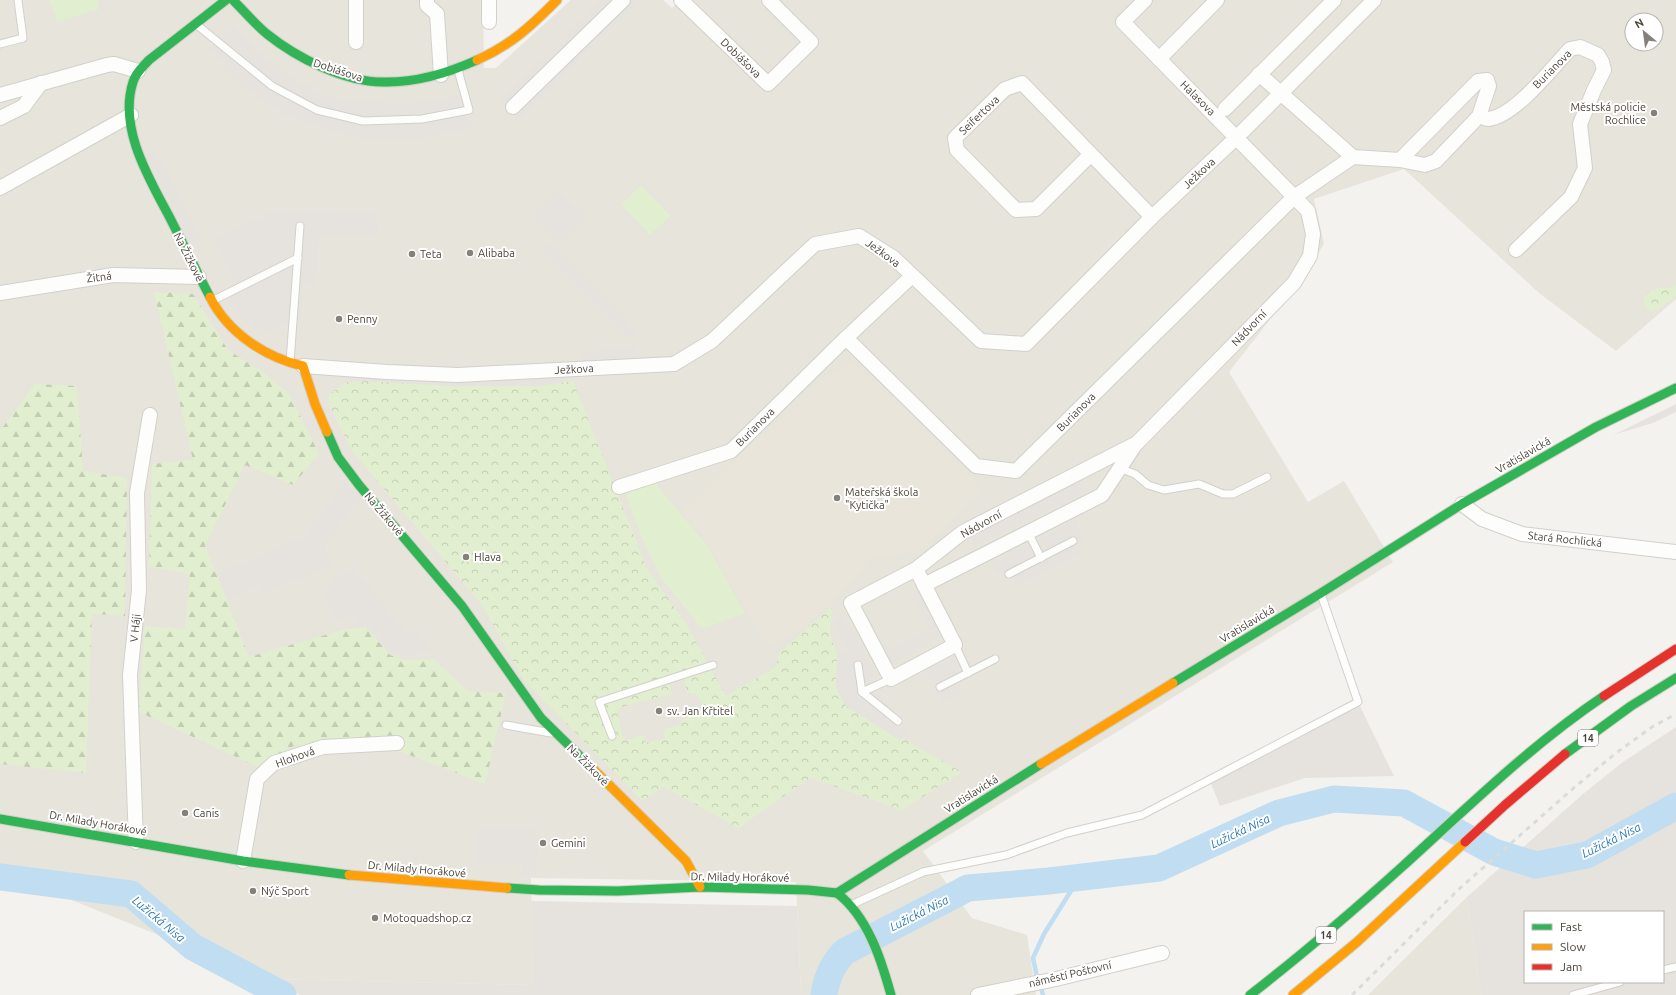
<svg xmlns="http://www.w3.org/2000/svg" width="1676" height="995" font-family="Ubuntu,sans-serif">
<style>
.residential{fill:#e7e4dc;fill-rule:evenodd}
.industrial{fill:#e6e2de;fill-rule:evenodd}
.education{fill:#eae5da}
.forest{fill:url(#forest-firs)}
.park{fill:url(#park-crowns);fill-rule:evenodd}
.garden{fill:#e1eecf}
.parking{fill:#e6e3df}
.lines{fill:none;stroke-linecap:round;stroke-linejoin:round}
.stream{stroke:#c0ddf1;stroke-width:4.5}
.river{stroke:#c0ddf1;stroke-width:27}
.lane-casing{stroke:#d2d0cb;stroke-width:9}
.street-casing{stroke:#d2d0cb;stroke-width:16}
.fast-casing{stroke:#d3cfc5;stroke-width:11}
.slow-casing{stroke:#d3cfc5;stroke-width:11}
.jam-casing{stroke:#d3cfc5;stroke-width:11}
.lane{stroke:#fdfdfc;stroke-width:7}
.street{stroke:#fdfdfc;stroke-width:14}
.fast{stroke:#30b455;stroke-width:9}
.slow{stroke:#ff9f0a;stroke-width:9}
.jam{stroke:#e5322d;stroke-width:9}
.rail{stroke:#dbdbda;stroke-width:3;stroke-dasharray:5 5;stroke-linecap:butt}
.poi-dot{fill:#868178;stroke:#fff;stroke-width:1.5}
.labels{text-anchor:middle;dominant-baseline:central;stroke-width:4;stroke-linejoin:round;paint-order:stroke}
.shield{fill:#fff;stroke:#817c74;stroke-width:1}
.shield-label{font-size:10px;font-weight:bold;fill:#4b4439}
.street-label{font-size:11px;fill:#4b4439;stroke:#fff}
.poi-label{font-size:11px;fill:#4b4439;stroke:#fff;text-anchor:start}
.water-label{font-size:12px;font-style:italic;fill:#2e7ab2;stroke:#fff}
</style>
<defs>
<pattern id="forest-firs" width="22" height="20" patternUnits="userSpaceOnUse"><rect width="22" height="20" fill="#e1eecf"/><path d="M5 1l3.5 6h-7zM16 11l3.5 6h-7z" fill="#c3cdb2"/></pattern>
<pattern id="park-crowns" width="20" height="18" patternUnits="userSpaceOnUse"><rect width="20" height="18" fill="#e1eecf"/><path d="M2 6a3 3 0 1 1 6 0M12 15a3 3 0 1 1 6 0" fill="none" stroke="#c3cdb2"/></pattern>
</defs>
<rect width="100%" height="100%" fill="#f4f2ee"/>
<g class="residential">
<path d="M0,0H483L484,68H496L571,0H663L672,8L680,0H1676V299L1616,351L1539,293L1404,169L1314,199L1324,244L1304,276L1229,372L1308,502L1344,481L1393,562L923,851L972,918L1027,935L1036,995H801L796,882L531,878L533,985L268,979L64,897L0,885ZM1632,20H1656V44H1632Z"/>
<polygon points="1467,897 1481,995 1368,995"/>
</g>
<g class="industrial">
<path d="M1676,727V995H1481L1467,897L1583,794L1623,762ZM1525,912H1663V982H1525Z"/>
<polygon points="531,901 797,906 801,995 300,995 268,979 533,985"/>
</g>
<polygon class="education" points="851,361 901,408 984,491 917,552 872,558 807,626 767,646 708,544 681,509 687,504 690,507 774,423 794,410 833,373"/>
<g class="forest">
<polygon points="154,292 193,294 228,350 264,373 289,394 319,454 293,485 245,465 205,545 249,657 346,629 366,627 390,655 405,660 434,659 468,691 506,693 485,784 391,748 295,745 258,767 139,712 145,626 185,629 190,574 149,567 152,464 193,460"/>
<polygon points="35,384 77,386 83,471 127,478 125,616 92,614 86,773 0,764 0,431"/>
</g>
<g class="park">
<path d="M1676,285V296L1657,310L1651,312L1645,306L1643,299C1656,282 1661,292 1676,285Z"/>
<path d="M366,381L454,386H540L573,381L647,569L685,622L726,696L776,667L779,653L832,606L830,635L837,655L836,687L846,706L962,772L902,810L810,778L738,828L664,787L642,801L524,680L482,605L352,451L328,403L329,394L347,382ZM684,680L687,693L696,694L702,703L701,710L693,717L682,719V724L664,729L665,738L645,743L644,735L627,740L623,738L617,712L621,707L672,694L669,684Z"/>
</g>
<g class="garden">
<polygon points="50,0 97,0 99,9 57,22"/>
<polygon points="641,185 671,216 650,235 621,205"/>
<polygon points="655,483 707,545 745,613 702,629 661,578 640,534 625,492"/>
</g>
<g class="parking">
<polygon points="601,0 640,0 516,123 513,107 500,100 566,37"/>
<polygon points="233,26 258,50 300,83 327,96 362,102 404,103 427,102 461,94 473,126 445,134 420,138 389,140 350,136 310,124 280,113 261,101 245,88 207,49"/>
<polygon points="154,149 200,236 190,241 145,154"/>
<polygon points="558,191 586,216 560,243 533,217"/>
<polygon points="276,210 377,211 378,236 319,237 317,286 303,286 300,320 291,322 265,335 259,325 254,327 249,320 244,322 226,289 232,285 234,280 214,240"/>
<polygon points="548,242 638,333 635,336 627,336 541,249"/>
<polygon points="635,347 637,366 582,369 581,352"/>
<polygon points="349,369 572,370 560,382 540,386 454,386 366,381 347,382"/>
<polygon points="1676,404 1676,412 1653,423 1613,435"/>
<polygon points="1082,478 1088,490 974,547 969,535"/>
<polygon points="345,481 360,499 326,544 325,550 332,564 262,595 257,586 229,599 218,573 304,536"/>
<polygon points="1076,520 1083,536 1082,542 1077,547 1080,554 1017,586 1013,579 1004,578 996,573 991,564"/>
<polygon points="353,567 404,631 409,633 415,631 430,650 410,656 401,655 392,651 385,645 370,626 365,624 356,625 353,615 337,622 324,595 333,581"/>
<polygon points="921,589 945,635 891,664 884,651 929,629 912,595"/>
<polygon points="843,616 874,670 871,672 883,701 890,707 908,736 900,740 846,706 836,687 837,655 848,648 834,623"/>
<polygon points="953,658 963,680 958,684 962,694 941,704 927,671"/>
<polygon points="1358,702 1394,776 1305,778 1220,806 1209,779"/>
<polygon points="478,829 534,829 534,836 539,837 536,876 522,875 522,863 475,863"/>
</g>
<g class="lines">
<g class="stream">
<polyline points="1037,977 1033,958 1044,934 1079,878"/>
<polyline points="1041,987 1043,995"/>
</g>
<g class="river">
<polyline points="0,877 131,894 193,947 283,995"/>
<path d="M824,995C827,976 832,966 844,952L968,888L1049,881L1159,868L1279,813L1334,799L1404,803L1494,852L1536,865L1587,855L1676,806"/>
</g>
<defs>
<g id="lane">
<polyline points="197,25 272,86 317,110 363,121 422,119 469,110 458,70"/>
<polyline points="0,44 23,38 18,0"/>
<polyline points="212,301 298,258"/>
<polyline points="290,362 300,226"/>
<polyline points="1119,468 1135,474 1148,485 1164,490 1199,484 1223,494 1233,494 1267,477"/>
<polyline points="1028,532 1041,558"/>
<polyline points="1009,574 1073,541"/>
<polyline points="955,645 968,673"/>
<polyline points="858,665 862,692 898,721"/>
<polyline points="940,687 995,659"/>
<polyline points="862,692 891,679"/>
<polyline points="506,725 551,733"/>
<polyline points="612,736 599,702 713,665"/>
<polyline points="851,905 923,872 1006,855 1067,833 1142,815 1358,702 1321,594"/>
<polyline points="1663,970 1676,967"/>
<polyline points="1573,995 1620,982"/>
</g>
<g id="street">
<polyline points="356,0 356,42"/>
<polyline points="427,0 427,5 437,14 441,75"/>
<polyline points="681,0 768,84 811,42 769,0"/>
<polyline points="489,22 489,0"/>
<polyline points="1159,59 1217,0"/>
<polyline points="1259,74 1353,157"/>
<polyline points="0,95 107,65 114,64 138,71"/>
<polyline points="513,107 623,0"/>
<polyline points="1225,109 1334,0"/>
<path d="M1479,116C1482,117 1485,119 1488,119C1514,117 1552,68 1570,49L1580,47L1598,55L1602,62L1604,70L1594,90L1580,124L1585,168L1571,197L1516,250"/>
<polyline points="0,118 24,106 41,83"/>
<polyline points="1090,155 1036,209 1016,210 957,150 955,138 1005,89 1022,83 1152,217"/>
<polyline points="0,188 131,115"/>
<polyline points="0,293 113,275 199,277"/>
<polyline points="846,338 976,466 1016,471 1294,197 1353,157 1400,160 1425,165 1436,161 1479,116 1489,86 1487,80 1478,81 1400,160"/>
<polyline points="303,366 387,372 458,375 674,364 712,341 815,244 859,236 894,258 981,341 1026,344 1152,217 1237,137 1374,0"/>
<polyline points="619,487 731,451 846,338 912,276"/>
<polyline points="1462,504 1482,519 1522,534 1676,552"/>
<polyline points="916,569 955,645 891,679 851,603 916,569 963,532 1137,443 1294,283 1310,256 1313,234 1308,211 1123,22 1145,0"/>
<polyline points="924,585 1102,495 1135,445"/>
<polyline points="136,842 130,675 139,590 137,493 150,415"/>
<polyline points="243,861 257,779 274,763 323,747 397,743"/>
<polyline points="978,995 1056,979 1162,953"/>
</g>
<g id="fast">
<path d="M233,0C244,11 255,24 267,34C297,58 344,82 383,82C416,83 448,73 477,60"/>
<path d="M210,297C197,272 184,246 171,220C150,180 118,129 133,82C136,72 143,67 149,60L226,0"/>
<polyline points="327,432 338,457 359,485 462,606 541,718 593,769"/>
<polyline points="1173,683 1321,593 1462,504 1596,427 1676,388"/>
<polyline points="1565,754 1631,706 1676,678"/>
<polyline points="0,819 243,861 349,875"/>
<polyline points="507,888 539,890 618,891 700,887 808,890 837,893"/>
<polyline points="837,893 1041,764"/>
<path d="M837,893C868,917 881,959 891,995"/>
<path d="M1250,995C1303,954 1353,911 1403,866C1468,807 1531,745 1604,696"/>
</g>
<g id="slow">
<path d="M477,60C511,45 531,26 557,0"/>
<path d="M210,297C228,333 265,357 303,366L315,404L327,432"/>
<polyline points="1041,764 1173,683"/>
<polyline points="593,769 686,861 700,887"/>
<polyline points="349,875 507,888"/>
<polyline points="1293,995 1357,942 1465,842"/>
</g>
<g id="jam">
<polyline points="1604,696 1676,649"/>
<polyline points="1465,842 1505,805 1565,754"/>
</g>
</defs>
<use href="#lane" class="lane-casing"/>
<use href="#street" class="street-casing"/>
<use href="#fast" class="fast-casing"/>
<use href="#slow" class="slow-casing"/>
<use href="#jam" class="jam-casing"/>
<use href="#lane" class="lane"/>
<use href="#street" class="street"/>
<use href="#fast" class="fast"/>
<use href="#slow" class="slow"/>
<use href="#jam" class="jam"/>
<polyline class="rail" points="1352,995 1459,889 1576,786 1616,753 1652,727 1676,714"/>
</g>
<g class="poi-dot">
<circle cx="1654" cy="113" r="4"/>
<circle cx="470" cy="253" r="4"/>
<circle cx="412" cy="254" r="4"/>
<circle cx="339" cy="319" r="4"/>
<circle cx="837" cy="498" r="4"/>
<circle cx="466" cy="557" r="4"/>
<circle cx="659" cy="711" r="4"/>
<circle cx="185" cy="813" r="4"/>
<circle cx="543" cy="843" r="4"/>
<circle cx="253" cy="891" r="4"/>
<circle cx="375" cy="918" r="4"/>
</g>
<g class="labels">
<g class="shield">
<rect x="1578" y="730" width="20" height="16" rx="3"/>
<rect x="1316" y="927" width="20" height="16" rx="3"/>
</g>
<g class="shield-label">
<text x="1588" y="738">14</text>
<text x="1326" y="935">14</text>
</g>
<g class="street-label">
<text transform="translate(741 58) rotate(44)">Dobiášova</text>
<text transform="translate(1552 69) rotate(-45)">Burianova</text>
<text transform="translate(338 70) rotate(18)">Dobiášova</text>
<text transform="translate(1198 98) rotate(45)">Halasova</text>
<text transform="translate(979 115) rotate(-44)">Seifertova</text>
<text transform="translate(1199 173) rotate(-43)">Ježkova</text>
<text transform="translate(883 253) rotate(36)">Ježkova</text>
<text transform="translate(189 257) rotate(63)">Na Žižkově</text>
<text transform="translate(99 277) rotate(-7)">Žitná</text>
<text transform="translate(1249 328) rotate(-46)">Nádvorní</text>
<text transform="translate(574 369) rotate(-3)">Ježkova</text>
<text transform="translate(1076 412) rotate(-45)">Burianova</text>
<text transform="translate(755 427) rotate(-45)">Burianova</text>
<text transform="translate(1523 455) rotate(-30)">Vratislavická</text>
<text transform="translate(384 514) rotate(50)">Na Žižkově</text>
<text transform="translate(981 524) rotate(-29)">Nádvorní</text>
<text transform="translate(1565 539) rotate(6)">Stará Rochlická</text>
<text transform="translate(1247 624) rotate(-31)">Vratislavická</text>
<text transform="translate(135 628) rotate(-84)">V Háji</text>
<text transform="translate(295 757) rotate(-20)">Hlohová</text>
<text transform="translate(588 765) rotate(45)">Na Žižkově</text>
<text transform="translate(971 794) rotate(-32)">Vratislavická</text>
<text transform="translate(98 823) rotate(10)">Dr. Milady Horákové</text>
<text transform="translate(417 869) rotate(5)">Dr. Milady Horákové</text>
<text transform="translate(740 877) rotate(1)">Dr. Milady Horákové</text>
<text transform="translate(1070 974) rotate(-13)">náměstí Poštovní</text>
</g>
<g class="poi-label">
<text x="1646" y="107" text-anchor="end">Městská policie<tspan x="1646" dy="13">Rochlice</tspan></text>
<text x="478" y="253">Alibaba</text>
<text x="420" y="254">Teta</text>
<text x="347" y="319">Penny</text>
<text x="845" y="492">Mateřská škola<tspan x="845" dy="13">"Kytička"</tspan></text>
<text x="474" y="557">Hlava</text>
<text x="667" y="711">sv. Jan Křtitel</text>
<text x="193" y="813">Canis</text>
<text x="551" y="843">Gemini</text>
<text x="261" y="891">Nýč Sport</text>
<text x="383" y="918">Motoquadshop.cz</text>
</g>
<g class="water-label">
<text transform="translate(1240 831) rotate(-25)">Lužická Nisa</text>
<text transform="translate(1611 840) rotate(-26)">Lužická Nisa</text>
<text transform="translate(919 913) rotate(-27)">Lužická Nisa</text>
<text transform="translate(159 919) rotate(40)">Lužická Nisa</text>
</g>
</g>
<rect x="1524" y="911" width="140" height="72" fill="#ffffff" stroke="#b7b4b0"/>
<rect x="1532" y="924" width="20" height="6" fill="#30b455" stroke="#b7b4b0"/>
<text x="1560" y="931" font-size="12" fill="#4b4439">Fast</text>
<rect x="1532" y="944" width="20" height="6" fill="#ff9f0a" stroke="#b7b4b0"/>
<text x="1560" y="951" font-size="12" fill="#4b4439">Slow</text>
<rect x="1532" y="964" width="20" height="6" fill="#e5322d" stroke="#b7b4b0"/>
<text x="1560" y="971" font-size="12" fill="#4b4439">Jam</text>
<g transform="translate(1644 32) rotate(331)"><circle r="19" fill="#ffffff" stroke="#b7b4b0"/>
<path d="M0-3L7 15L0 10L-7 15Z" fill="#868178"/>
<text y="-6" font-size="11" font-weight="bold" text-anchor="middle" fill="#4b4439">N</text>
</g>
</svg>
